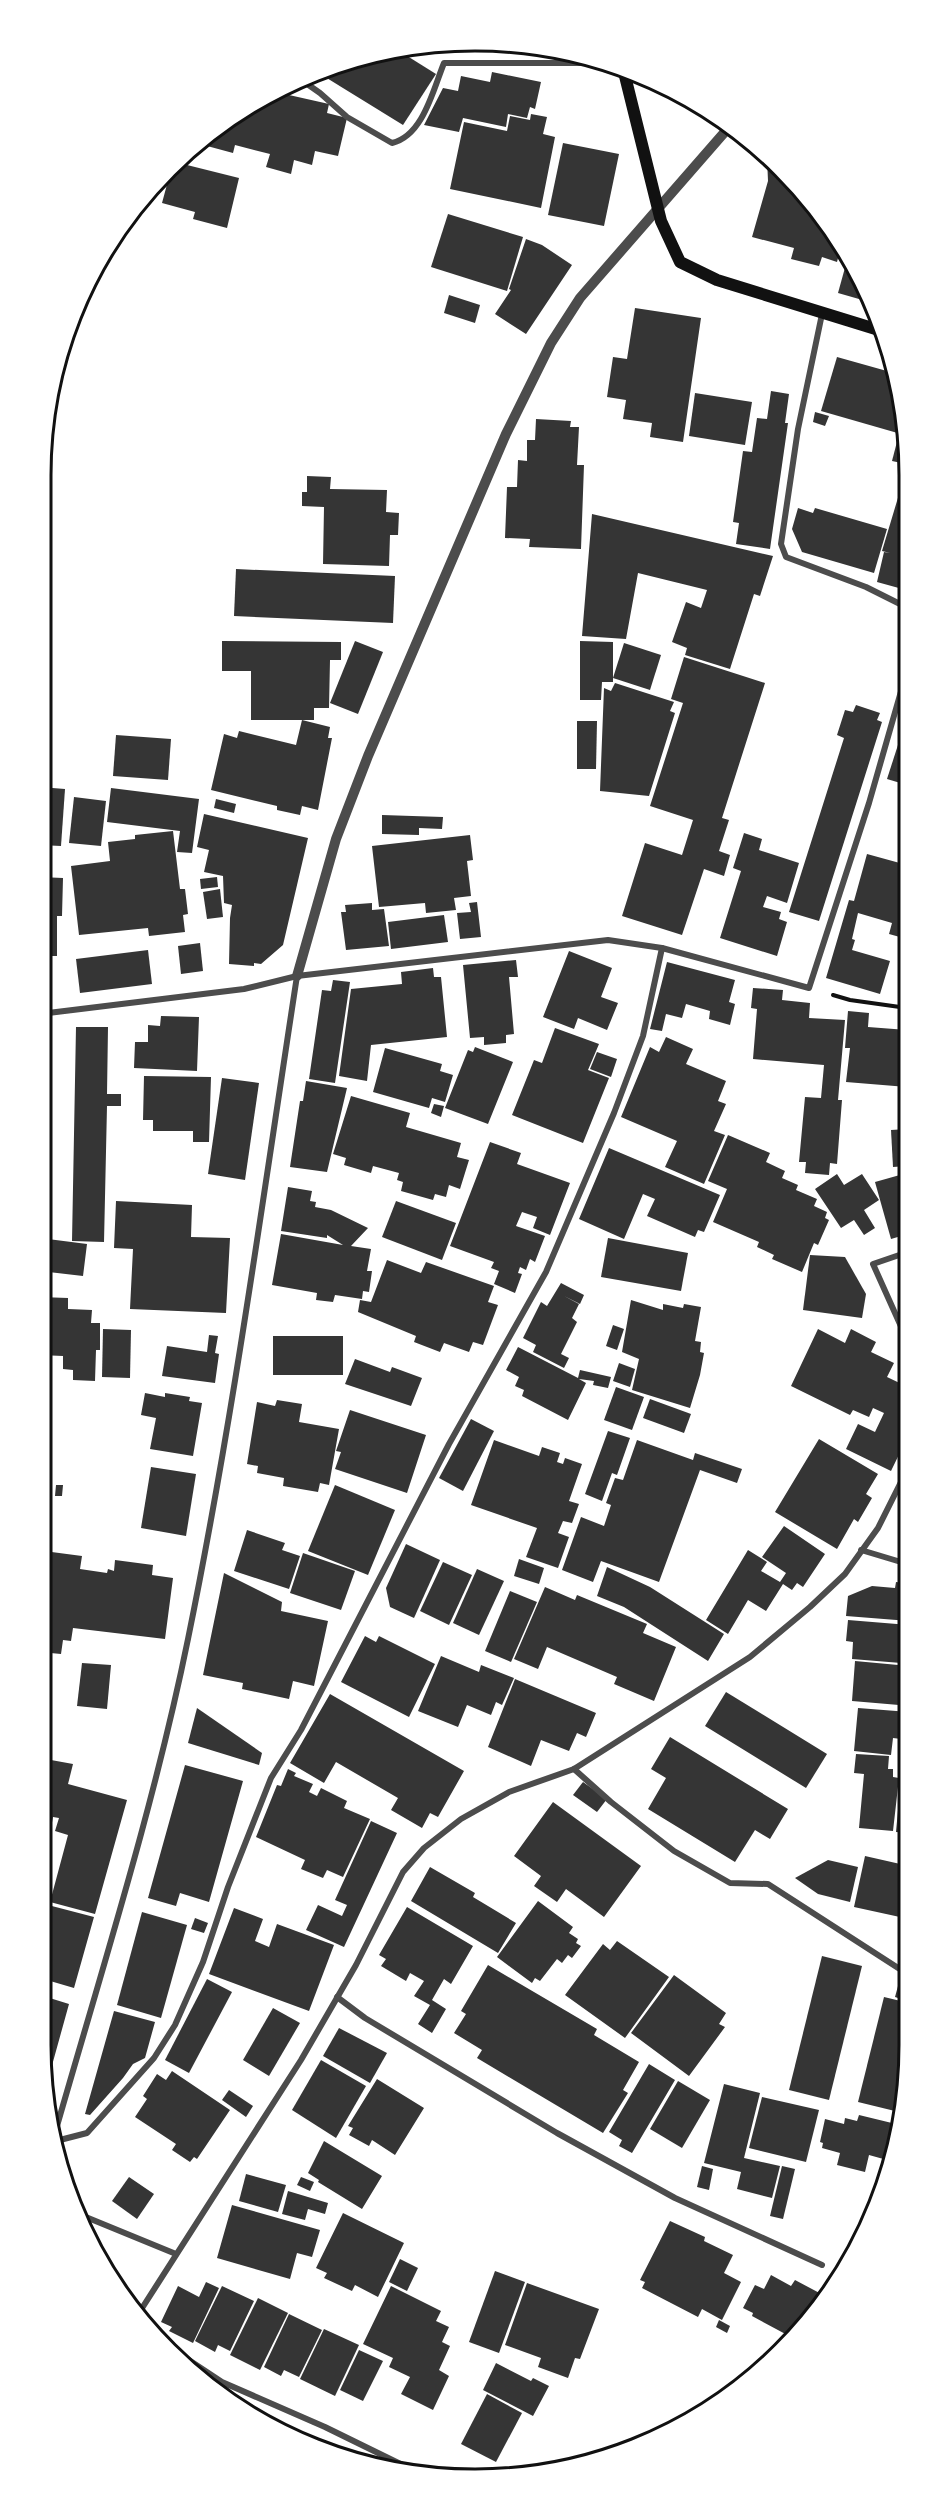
<svg xmlns="http://www.w3.org/2000/svg" width="950" height="2520" font-family="'Playfair Display',serif">
<style>
.building{fill:#353535}
.lines{fill:none;stroke-linecap:round;stroke-linejoin:round}
.path{stroke:#111;stroke-width:4}
.minor{stroke:#4c4c4c;stroke-width:6}
.tertiary{stroke:#4c4c4c;stroke-width:10}
.secondary{stroke:#111;stroke-width:12}
.rim{fill:none;stroke:#111;stroke-width:3}
</style>
<rect width="100%" height="100%" fill="#fff"/>
<g class="building">
<polygon points="396,49 436,74 403,125 317,72 336,63"/>
<polygon points="492,72 541,82 535,109 530,107 527,118 508,114 506,127 463,118 459,132 424,125 443,88 458,91 461,76 490,82"/>
<polygon points="292,83 289,95 329,104 327,113 347,118 338,156 315,151 312,165 294,160 291,174 266,167 270,154 235,145 233,153 196,143 258,99"/>
<polygon points="531,114 547,117 543,134 555,137 541,208 450,189 464,122 507,131 510,116 530,120"/>
<polygon points="563,143 619,154 604,226 548,215"/>
<polygon points="767,158 802,189 840,250 837,262 822,257 819,266 791,259 794,248 752,237 768,181"/>
<polygon points="175,162 239,178 227,228 193,219 195,212 162,203 172,166"/>
<polygon points="448,214 523,237 507,291 431,267"/>
<polygon points="526,239 542,245 572,265 526,334 495,314 511,290 509,289"/>
<polygon points="846,264 849,265 873,303 838,293"/>
<polygon points="449,295 480,305 475,323 444,313"/>
<polygon points="635,308 701,318 683,442 650,437 652,423 623,419 626,400 607,397 613,357 627,359"/>
<polygon points="837,357 894,373 906,418 901,434 821,411"/>
<polygon points="771,391 789,394 785,423 788,423 770,549 736,544 739,523 733,522 743,451 752,452 757,418 767,419"/>
<polygon points="695,393 752,402 745,445 689,436"/>
<polygon points="815,412 829,416 825,426 813,422"/>
<polygon points="536,419 571,421 570,427 579,427 577,465 584,465 581,549 529,547 530,539 505,538 507,487 517,487 518,460 527,461 527,440 535,440"/>
<polygon points="899,434 906,436 906,464 892,461"/>
<polygon points="906,471 906,590 877,582 884,552 890,553 882,551"/>
<polygon points="307,476 331,477 330,489 387,490 386,512 399,513 398,535 390,535 389,566 323,564 324,507 302,506 302,492 307,492"/>
<polygon points="798,508 813,513 815,508 887,529 874,573 802,552 792,529"/>
<polygon points="592,514 773,556 760,596 754,594 730,669 685,655 687,648 672,642 686,602 701,608 707,590 638,573 626,639 582,636"/>
<polygon points="236,569 395,576 393,623 234,616"/>
<polygon points="222,641 341,642 341,660 330,660 329,708 314,708 314,720 251,720 251,671 222,671"/>
<polygon points="355,641 383,652 358,714 330,703"/>
<polygon points="580,641 613,642 613,682 602,682 601,700 580,700"/>
<polygon points="624,643 661,655 650,690 613,678"/>
<polygon points="684,657 765,683 722,818 729,820 719,851 730,855 724,876 704,869 682,935 622,916 645,843 682,855 693,820 650,806 683,703 671,699"/>
<polygon points="615,683 674,702 670,711 675,713 649,796 600,791 604,688 611,691"/>
<polygon points="856,705 880,713 877,720 882,722 819,921 789,912 844,738 837,735 845,710 853,712"/>
<polygon points="302,720 330,727 328,738 332,738 318,810 302,806 300,815 277,810 277,806 211,790 224,734 237,738 239,731 296,745"/>
<polygon points="906,720 907,785 887,779"/>
<polygon points="577,721 597,721 596,769 577,769"/>
<polygon points="116,735 171,739 168,780 113,776"/>
<polygon points="40,787 65,789 61,846 40,845"/>
<polygon points="111,788 199,799 192,853 177,852 180,831 107,822"/>
<polygon points="74,797 106,801 101,846 69,843"/>
<polygon points="216,799 236,804 234,813 214,808"/>
<polygon points="204,814 308,838 283,945 261,964 254,963 254,966 229,964 230,918 232,905 224,903 223,876 204,872 209,850 197,847"/>
<polygon points="382,815 443,817 442,829 419,828 419,835 382,834"/>
<polygon points="173,831 180,889 185,889 188,914 183,915 185,932 149,936 148,928 79,935 71,866 110,861 108,842 135,839 135,835"/>
<polygon points="744,833 762,839 759,850 799,863 787,903 767,896 763,907 781,912 779,919 787,922 777,956 720,938 741,871 733,868"/>
<polygon points="470,835 473,860 467,861 471,896 454,898 456,910 426,913 425,903 379,907 372,846"/>
<polygon points="867,854 907,865 907,939 889,934 892,923 858,913 852,939 855,940 852,950 890,961 880,994 826,978 849,900 854,901"/>
<polygon points="40,877 63,878 62,916 57,916 57,956 40,956"/>
<polygon points="217,877 218,887 201,889 200,879"/>
<polygon points="220,889 223,917 207,919 203,892"/>
<polygon points="477,902 481,937 460,939 457,913 471,912 469,903"/>
<polygon points="372,903 372,910 384,909 389,946 346,950 341,912 346,912 345,905"/>
<polygon points="444,915 448,942 391,949 388,922"/>
<polygon points="200,943 203,971 181,974 178,946"/>
<polygon points="148,950 152,984 80,993 76,959"/>
<polygon points="569,951 612,968 601,997 618,1003 607,1030 578,1018 574,1029 543,1017"/>
<polygon points="516,960 518,977 509,977 514,1034 506,1035 506,1043 484,1045 484,1037 470,1038 463,965"/>
<polygon points="667,962 735,980 729,1002 735,1004 730,1025 709,1019 710,1011 686,1004 682,1018 666,1014 662,1031 650,1029"/>
<polygon points="433,968 434,977 441,977 447,1037 371,1045 367,1081 339,1076 351,989 402,984 401,972"/>
<polygon points="333,980 350,982 335,1083 309,1079 322,990 331,991"/>
<polygon points="753,988 783,990 782,1000 810,1003 809,1018 845,1020 838,1100 842,1100 837,1164 830,1163 829,1175 805,1173 806,1162 799,1162 805,1097 821,1098 824,1065 753,1059 757,1009 751,1008"/>
<polygon points="848,1011 869,1013 868,1027 907,1030 907,1087 846,1082 850,1048 845,1048"/>
<polygon points="161,1016 199,1017 197,1071 134,1068 135,1042 148,1042 148,1025 160,1026"/>
<polygon points="76,1027 108,1027 107,1094 121,1094 121,1106 107,1106 104,1242 72,1241"/>
<polygon points="555,1028 599,1044 588,1070 609,1078 583,1143 512,1115 534,1060 542,1063"/>
<polygon points="666,1037 693,1049 686,1064 726,1081 718,1101 726,1104 714,1131 725,1135 704,1184 665,1167 677,1141 621,1117 650,1047 659,1052"/>
<polygon points="475,1047 513,1062 488,1124 445,1108 468,1050 473,1052"/>
<polygon points="385,1048 442,1064 440,1071 453,1075 445,1102 432,1098 429,1108 373,1092"/>
<polygon points="597,1052 617,1059 611,1077 590,1069"/>
<polygon points="144,1076 211,1077 209,1142 193,1142 193,1131 153,1131 153,1120 143,1120"/>
<polygon points="222,1078 259,1083 245,1180 208,1174"/>
<polygon points="306,1081 347,1088 327,1172 290,1167 300,1101 303,1101"/>
<polygon points="351,1096 410,1113 406,1127 461,1143 457,1157 469,1160 460,1189 449,1185 446,1197 435,1194 433,1200 401,1191 403,1182 397,1180 399,1173 373,1166 371,1173 344,1165 346,1158 333,1154"/>
<polygon points="434,1104 444,1106 441,1117 431,1113"/>
<polygon points="907,1129 907,1166 893,1167 891,1130"/>
<polygon points="728,1135 770,1153 766,1162 785,1171 782,1178 798,1185 796,1190 817,1199 814,1206 827,1212 825,1218 829,1220 818,1245 814,1243 802,1272 772,1259 774,1255 757,1247 759,1242 713,1222 727,1189 708,1181"/>
<polygon points="490,1142 521,1153 517,1164 570,1183 550,1235 533,1228 537,1217 522,1212 516,1226 545,1236 535,1262 530,1259 526,1270 520,1267 518,1273 522,1274 515,1293 494,1284 499,1271 491,1268 494,1262 450,1246"/>
<polygon points="609,1148 720,1195 704,1232 698,1230 695,1237 647,1216 655,1199 643,1194 624,1239 579,1219"/>
<polygon points="907,1173 908,1234 891,1239 875,1182"/>
<polygon points="837,1174 844,1185 862,1174 879,1200 864,1210 875,1228 864,1235 854,1220 841,1228 815,1189"/>
<polygon points="288,1187 312,1191 310,1201 316,1202 315,1207 331,1210 368,1228 351,1246 371,1249 367,1271 372,1271 369,1292 363,1291 362,1299 335,1295 333,1302 316,1300 317,1293 272,1285 281,1234 343,1245 327,1235 327,1238 281,1231"/>
<polygon points="116,1201 192,1205 191,1237 230,1238 226,1313 130,1309 133,1249 114,1248"/>
<polygon points="396,1201 456,1223 442,1260 382,1237"/>
<polygon points="40,1238 87,1244 83,1276 40,1271"/>
<polygon points="608,1238 688,1253 681,1291 601,1277"/>
<polygon points="810,1255 845,1257 866,1294 862,1318 803,1310"/>
<polygon points="387,1260 421,1273 426,1262 494,1286 488,1302 498,1305 483,1345 473,1342 469,1352 444,1343 440,1352 414,1342 416,1336 358,1312 360,1300 371,1302"/>
<polygon points="561,1283 584,1295 580,1304 564,1296 579,1304 572,1318 577,1322 561,1354 569,1358 564,1368 533,1352 536,1345 523,1338 541,1302 547,1306"/>
<polygon points="40,1297 68,1298 68,1309 92,1310 91,1323 100,1323 100,1350 96,1350 95,1381 73,1380 73,1370 63,1369 63,1356 40,1355"/>
<polygon points="631,1300 663,1310 663,1304 683,1308 684,1304 701,1307 695,1341 701,1342 700,1352 704,1353 700,1375 690,1408 632,1390 639,1359 622,1352"/>
<polygon points="613,1325 624,1329 617,1350 606,1346"/>
<polygon points="103,1329 131,1330 130,1378 102,1377"/>
<polygon points="818,1329 845,1343 851,1329 876,1342 871,1352 894,1363 887,1377 908,1387 908,1436 891,1471 846,1449 858,1424 875,1432 884,1413 873,1408 869,1417 853,1410 850,1415 791,1386"/>
<polygon points="209,1335 218,1336 215,1353 219,1354 215,1383 162,1376 167,1346 207,1352"/>
<rect x="273" y="1336" width="70" height="39"/>
<polygon points="518,1347 578,1378 580,1370 611,1377 608,1388 593,1385 594,1381 579,1379 586,1383 568,1420 522,1396 524,1390 515,1386 519,1377 506,1370"/>
<polygon points="355,1359 390,1372 392,1367 422,1378 411,1406 345,1384"/>
<polygon points="619,1363 635,1369 630,1387 613,1381"/>
<polygon points="616,1387 644,1397 632,1430 604,1420"/>
<polygon points="145,1393 165,1397 165,1393 190,1397 189,1401 202,1403 193,1456 150,1449 156,1418 141,1415"/>
<polygon points="650,1399 691,1414 684,1433 643,1418"/>
<polygon points="277,1400 302,1404 299,1422 339,1429 329,1485 320,1483 318,1492 283,1486 284,1478 257,1473 258,1466 247,1464 257,1402 275,1406"/>
<polygon points="350,1410 426,1435 407,1493 335,1469 341,1452 336,1451"/>
<polygon points="471,1419 494,1431 463,1491 439,1478"/>
<polygon points="608,1431 630,1438 617,1475 612,1473 602,1501 585,1494"/>
<polygon points="819,1439 878,1474 866,1494 872,1498 858,1522 854,1519 837,1549 775,1512"/>
<polygon points="494,1440 539,1456 542,1447 560,1453 557,1462 563,1464 565,1458 582,1464 569,1501 579,1504 572,1523 563,1521 558,1533 569,1537 558,1568 526,1557 537,1528 471,1505"/>
<polygon points="637,1440 693,1460 695,1453 742,1469 737,1483 700,1470 659,1582 601,1561 593,1582 562,1570 581,1517 604,1526 611,1505 606,1503 615,1478 623,1480"/>
<polygon points="151,1467 196,1474 186,1536 141,1528"/>
<polygon points="56,1485 63,1485 62,1496 55,1496"/>
<polygon points="335,1485 395,1510 368,1575 308,1551"/>
<polygon points="784,1526 825,1554 803,1587 797,1583 792,1590 783,1584 766,1611 748,1600 728,1634 706,1620 748,1550 767,1562 761,1571 780,1582 786,1573 762,1557"/>
<polygon points="247,1530 285,1543 282,1550 300,1556 289,1589 234,1571"/>
<polygon points="406,1544 440,1560 414,1618 390,1607 386,1588"/>
<polygon points="44,1551 82,1556 80,1569 107,1573 108,1569 114,1571 115,1560 153,1565 152,1575 173,1578 165,1639 73,1628 71,1641 63,1640 61,1654 40,1652 40,1577"/>
<polygon points="303,1553 355,1571 341,1610 290,1593"/>
<polygon points="519,1559 544,1568 539,1584 514,1576"/>
<polygon points="443,1562 472,1575 449,1625 420,1611"/>
<polygon points="607,1567 650,1587 724,1634 708,1661 624,1607 597,1596"/>
<polygon points="477,1569 504,1581 479,1635 453,1623"/>
<polygon points="224,1573 282,1602 281,1611 328,1621 314,1686 293,1681 289,1699 242,1689 243,1683 203,1675"/>
<polygon points="904,1578 908,1579 909,1621 846,1616 848,1596 872,1586 895,1588 896,1582 904,1583"/>
<polygon points="545,1587 575,1600 577,1595 647,1624 643,1633 676,1647 654,1701 614,1684 617,1677 547,1647 538,1669 514,1659"/>
<polygon points="510,1591 537,1602 511,1662 485,1651"/>
<polygon points="848,1620 909,1625 909,1651 903,1651 901,1663 852,1659 853,1642 846,1641"/>
<polygon points="365,1636 376,1642 379,1636 435,1664 409,1717 341,1682"/>
<polygon points="441,1656 479,1672 481,1665 514,1678 502,1705 496,1702 491,1715 467,1705 458,1727 418,1711"/>
<polygon points="855,1661 909,1666 909,1697 899,1697 899,1705 852,1701"/>
<polygon points="82,1663 111,1665 107,1709 77,1706"/>
<polygon points="515,1679 596,1713 586,1737 577,1733 569,1751 541,1740 531,1766 488,1747"/>
<polygon points="726,1692 827,1754 806,1788 705,1726"/>
<polygon points="330,1694 464,1771 438,1817 430,1813 422,1828 391,1810 398,1798 336,1762 324,1783 290,1763"/>
<polygon points="197,1708 262,1753 259,1765 188,1743"/>
<polygon points="858,1708 909,1712 909,1740 893,1738 891,1755 854,1751"/>
<polygon points="670,1737 788,1809 770,1839 755,1830 735,1862 648,1809 666,1778 651,1769"/>
<polygon points="856,1754 889,1756 888,1769 893,1769 893,1777 899,1778 893,1831 859,1828 864,1774 854,1773"/>
<polygon points="40,1758 73,1764 68,1784 127,1800 95,1914 50,1902 68,1835 55,1831 59,1818 53,1817 40,1890"/>
<polygon points="185,1765 243,1781 209,1902 180,1893 176,1906 148,1898"/>
<polygon points="288,1769 296,1773 294,1776 313,1784 309,1792 317,1796 321,1788 347,1801 344,1808 370,1819 343,1877 327,1870 323,1878 301,1869 305,1860 256,1837 277,1785 281,1786"/>
<polygon points="901,1777 909,1778 909,1833 896,1832"/>
<polygon points="583,1782 607,1799 597,1812 573,1795"/>
<polygon points="553,1802 641,1866 604,1917 566,1889 557,1902 534,1886 541,1876 514,1856"/>
<polygon points="371,1821 397,1833 344,1947 306,1930 318,1905 342,1916 347,1905 335,1900"/>
<polygon points="865,1856 909,1866 909,1919 854,1907"/>
<polygon points="828,1860 858,1867 850,1902 818,1894 795,1878"/>
<polygon points="430,1867 475,1893 473,1897 516,1923 498,1953 411,1901"/>
<polygon points="538,1901 573,1927 569,1933 578,1939 576,1943 581,1946 572,1958 568,1955 562,1963 557,1959 540,1981 535,1978 532,1983 497,1957"/>
<polygon points="48,1905 94,1917 74,1988 40,1978 49,1941 40,1938 40,1933"/>
<polygon points="407,1907 473,1946 451,1984 444,1979 432,2000 446,2009 432,2033 418,2024 430,2005 414,1996 424,1981 410,1973 406,1981 381,1966 386,1959 379,1955"/>
<polygon points="234,1908 263,1919 255,1941 269,1947 277,1924 334,1945 309,2011 209,1974"/>
<polygon points="142,1912 187,1925 161,2018 117,2005"/>
<polygon points="195,1918 208,1923 204,1933 191,1929"/>
<polygon points="617,1941 669,1977 625,2038 565,1995 603,1944 610,1950"/>
<polygon points="822,1956 862,1966 829,2100 789,2090"/>
<polygon points="488,1965 597,2029 594,2035 639,2062 623,2090 628,2093 603,2133 477,2058 482,2050 454,2033 466,2014 461,2011"/>
<polygon points="674,1975 726,2013 719,2024 725,2027 689,2076 631,2033"/>
<polygon points="207,1979 232,1992 189,2073 165,2060"/>
<polygon points="898,1986 907,1988 904,2000 895,1997"/>
<polygon points="40,1995 69,2004 51,2069 49,2069 46,2079 40,2045"/>
<polygon points="884,1997 909,2003 909,2045 899,2112 858,2102"/>
<polygon points="273,2008 300,2023 269,2076 243,2060"/>
<polygon points="114,2011 155,2022 145,2058 133,2064 123,2078 90,2115 85,2114"/>
<polygon points="339,2028 387,2053 370,2083 323,2056"/>
<polygon points="321,2060 366,2086 336,2138 292,2110"/>
<polygon points="649,2064 675,2080 632,2153 619,2146 622,2140 609,2132"/>
<polygon points="172,2071 230,2110 197,2159 194,2157 190,2162 172,2150 176,2144 135,2117 147,2099 143,2096 157,2074 166,2080"/>
<polygon points="377,2079 424,2108 395,2155 372,2140 369,2146 349,2135 353,2128 348,2126"/>
<polygon points="678,2081 710,2100 682,2148 650,2129"/>
<polygon points="724,2084 760,2093 744,2158 780,2166 772,2198 737,2189 741,2172 704,2163"/>
<polygon points="229,2090 253,2106 246,2117 222,2100"/>
<polygon points="762,2097 819,2110 806,2162 749,2148"/>
<polygon points="859,2115 896,2124 887,2160 869,2155 865,2172 837,2165 840,2153 822,2148 823,2143 820,2142 825,2119 844,2124 845,2118 857,2121"/>
<polygon points="324,2141 382,2176 362,2209 318,2182 319,2180 308,2173"/>
<polygon points="702,2166 713,2169 709,2190 697,2187"/>
<polygon points="782,2166 795,2169 783,2219 770,2216"/>
<polygon points="246,2174 286,2185 278,2212 239,2201"/>
<polygon points="129,2177 154,2194 137,2219 112,2201"/>
<polygon points="301,2177 314,2182 310,2191 297,2185"/>
<polygon points="288,2191 328,2203 325,2214 308,2209 305,2220 282,2214"/>
<polygon points="232,2205 320,2230 312,2257 297,2253 290,2279 217,2258"/>
<polygon points="343,2213 404,2243 378,2297 355,2285 352,2291 324,2278 327,2273 316,2268"/>
<polygon points="670,2221 705,2237 704,2241 733,2255 724,2273 741,2282 722,2320 702,2309 698,2317 642,2288 645,2282 640,2280"/>
<polygon points="400,2259 418,2268 407,2291 389,2282"/>
<polygon points="495,2271 525,2282 499,2353 469,2342"/>
<polygon points="771,2275 791,2286 795,2280 827,2297 820,2309 791,2337 752,2316 753,2313 743,2308 755,2285 764,2289"/>
<polygon points="206,2282 219,2288 193,2343 169,2331 172,2327 161,2322 178,2286 199,2297"/>
<polygon points="527,2283 599,2309 580,2359 575,2358 568,2378 538,2367 541,2358 505,2345"/>
<polygon points="222,2286 254,2301 230,2351 218,2345 215,2352 195,2341"/>
<polygon points="391,2286 441,2311 436,2321 449,2327 442,2342 450,2346 439,2370 449,2376 433,2410 401,2394 410,2377 389,2367 393,2358 363,2344"/>
<polygon points="258,2298 288,2313 260,2370 230,2355"/>
<polygon points="289,2314 322,2330 299,2377 284,2370 281,2376 264,2367"/>
<polygon points="719,2320 730,2326 727,2333 716,2327"/>
<polygon points="324,2329 359,2345 335,2396 300,2379"/>
<polygon points="359,2350 383,2361 363,2401 340,2390"/>
<polygon points="496,2363 531,2381 533,2378 549,2386 533,2416 483,2390"/>
<polygon points="487,2394 522,2413 496,2462 461,2444"/>
</g>
<g class="lines">
<polyline class="path" points="833,995 850,1000 907,1008"/>
<g class="minor">
<path d="M300,79L320,93L347,117L392,143C423,136 433,90 444,63H582"/>
<polyline points="822,314 798,429 781,544 786,557 866,587 906,607"/>
<polyline points="40,1014 244,989 297,976 608,940 662,948 809,988 869,803 906,674"/>
<polyline points="908,1252 873,1264 908,1342"/>
<polyline points="861,1550 901,1562 908,1561"/>
<polyline points="574,1769 611,1802 674,1851 730,1883 768,1884 909,1975"/>
<polyline points="337,1997 365,2018 557,2133 675,2198 822,2265"/>
<path d="M55,2133C102,1969 154,1806 188,1639C233,1419 263,1197 297,976"/>
<polyline points="56,2141 87,2133 154,2058 175,2025 203,1962 228,1887 271,1778 301,1730 449,1444 546,1272 614,1113 643,1036 662,948"/>
<polyline points="76,2213 176,2254"/>
<polyline points="137,2316 301,2060 356,1965 403,1872 424,1848 461,1819 509,1792 574,1769 750,1657 810,1607 845,1574 878,1528 908,1468"/>
<polyline points="160,2341 222,2382 325,2427 425,2476"/>
</g>
<polyline class="tertiary" points="297,976 336,839 368,756 506,434 551,343 580,298 730,126"/>
<polyline class="secondary" points="624,72 661,221 680,262 717,280 882,331"/>
</g>
<path d="M0 0H950V2520H0ZM475 51H475A424 424 0 0 1 899 475V2045A424 424 0 0 1 475 2469H475A424 424 0 0 1 51 2045V475A424 424 0 0 1 475 51Z" fill="#fff" fill-rule="evenodd"/>
<path class="rim" d="M475 51H475A424 424 0 0 1 899 475V2045A424 424 0 0 1 475 2469H475A424 424 0 0 1 51 2045V475A424 424 0 0 1 475 51Z"/>
</svg>
